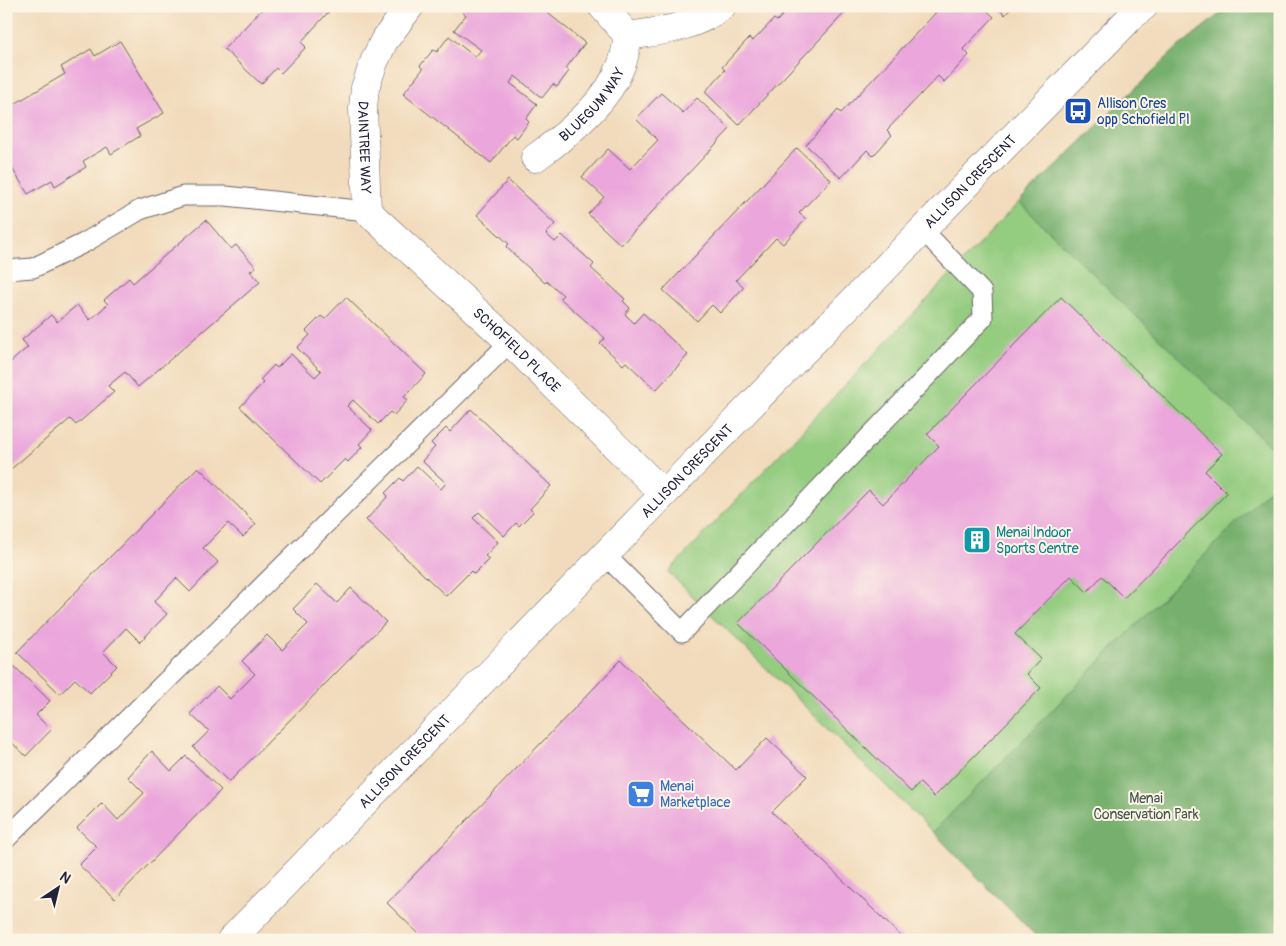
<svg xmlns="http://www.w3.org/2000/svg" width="1286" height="946" font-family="Pangolin,sans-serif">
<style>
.green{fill:#94cc80;stroke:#5b775e}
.forest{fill:#77b06e;stroke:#4c6954}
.building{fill:#eba6dc}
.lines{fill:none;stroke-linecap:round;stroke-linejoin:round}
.service-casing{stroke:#6b6368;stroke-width:21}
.minor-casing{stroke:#6b6368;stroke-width:29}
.tertiary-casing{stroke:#6b6368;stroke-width:29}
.service{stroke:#fff;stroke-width:19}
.minor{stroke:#fff;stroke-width:28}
.tertiary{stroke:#fff;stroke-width:28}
.labels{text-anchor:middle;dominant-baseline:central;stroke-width:4;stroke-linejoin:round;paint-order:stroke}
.street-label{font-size:14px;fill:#22223b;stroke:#fcf5e5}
.transit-label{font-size:14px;fill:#164399;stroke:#fcf5e5;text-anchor:start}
.culture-label{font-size:14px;fill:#0d838f;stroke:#fcf5e5;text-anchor:start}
.shop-label{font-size:14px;fill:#366cbe;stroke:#fcf5e5;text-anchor:start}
.park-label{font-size:14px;fill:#445550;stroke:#fcf5e5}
</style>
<rect width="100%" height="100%" fill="#fcf5e5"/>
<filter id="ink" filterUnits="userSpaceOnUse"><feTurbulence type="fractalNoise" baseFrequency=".02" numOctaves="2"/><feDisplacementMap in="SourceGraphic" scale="10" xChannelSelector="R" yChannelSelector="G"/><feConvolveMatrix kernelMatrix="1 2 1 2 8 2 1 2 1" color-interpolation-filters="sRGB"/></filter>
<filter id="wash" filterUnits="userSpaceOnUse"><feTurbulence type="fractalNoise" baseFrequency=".0096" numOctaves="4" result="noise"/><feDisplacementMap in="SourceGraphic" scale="20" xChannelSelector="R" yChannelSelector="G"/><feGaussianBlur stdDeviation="1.12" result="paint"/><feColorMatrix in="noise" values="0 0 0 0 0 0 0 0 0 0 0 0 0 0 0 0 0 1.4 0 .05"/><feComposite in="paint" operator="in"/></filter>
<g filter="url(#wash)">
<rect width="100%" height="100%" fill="#f2dbbc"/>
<polygon class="green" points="1230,6 1280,6 1280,940 1040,940 933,832 668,572 1019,202 1177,48"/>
<g class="forest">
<polygon points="1230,6 1280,6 1280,456 1019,202 1177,48"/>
<polygon points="1280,478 1280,940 1040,940 933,832"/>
</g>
<g id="blocks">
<g class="building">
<polygon points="265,6 334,6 301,42 306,47 281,73 276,68 261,84 224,49"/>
<polygon points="466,6 539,6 585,43 566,68 569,71 557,87 553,84 542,98 515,76 510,83 537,104 526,119 529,122 517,138 513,135 491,163 403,94 423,69 420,66 433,50 437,52 449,36 475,57 481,50 454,30 466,15 462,12"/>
<polygon points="791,6 851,6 739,125 705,92 725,70 722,67 749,38 753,41 774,19 777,21"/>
<polygon points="942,6 982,6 994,17 963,49 969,55 944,82 938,76 887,130 892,135 873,156 867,150 841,178 806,145 838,110 841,113"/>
<polygon points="996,6 1013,6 1005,15"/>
<polygon points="120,41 164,113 136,129 140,136 111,154 107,147 83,161 86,167 55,186 52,180 28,194 8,162 6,163 6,109 65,74 61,67 91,49 95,56"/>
<polygon points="661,93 683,113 697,98 730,129 621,245 588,214 604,197 582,177 608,149 630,169 658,140 636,119"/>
<polygon points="797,148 831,180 799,213 806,219 783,244 776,238 736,280 744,287 720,313 712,305 697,321 663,290"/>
<polygon points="508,180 555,224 546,234 555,242 562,235 594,264 591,268 625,299 623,301 630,308 625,314 634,323 643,313 688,355 656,390 626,362 623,365 600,343 605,338 560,298 563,295 547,281 545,283 506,247 509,244 477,215"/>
<polygon points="206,220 231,249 236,245 256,267 250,271 260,282 138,387 125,372 108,386 114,392 76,425 70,419 11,469 6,464 6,366 28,347 22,340 51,315 57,322 77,305 90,320 108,304 104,300 129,278 133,283"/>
<polygon points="346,297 426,374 404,397 408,400 394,415 390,412 378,424 353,400 347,406 372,430 359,444 362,447 348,462 345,459 320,484 240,407 263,383 260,380 274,365 277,368 291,354 315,377 321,371 297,348 310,335 306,331 321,316 325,319"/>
<polygon points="1061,297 1222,454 1205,471 1227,493 1124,598 1102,576 1087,592 1071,576 1015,634 1041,659 1027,674 1041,688 934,797 920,783 911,792 738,623 869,490 883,504 939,446 927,434"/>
<polygon points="471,409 551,486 530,509 533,512 519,526 516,523 504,536 479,512 473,518 498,542 485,556 489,559 474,574 471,571 446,596 366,520 388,496 385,493 400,478 403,481 417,466 441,489 446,483 422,461 435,447 431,443 446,428 450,432"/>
<polygon points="198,467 256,524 243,537 228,523 203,548 218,562 190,592 176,578 154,602 167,614 140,642 126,628 103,652 117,666 90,693 75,679 60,694 17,652"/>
<polygon points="317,584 337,603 351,588 386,622 229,782 193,747 209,731 190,714 217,686 230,699 255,674 242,661 267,635 282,650 308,624 293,609"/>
<polygon points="621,660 736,770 767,738 807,776 772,812 905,940 425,940 387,903"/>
<polygon points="9,661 50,701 36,715 51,730 26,756 10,741 6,745 6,663"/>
<polygon points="152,751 171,771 186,756 221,790 115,899 79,865 97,847 77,828 102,803 118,820 144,793 128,777"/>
</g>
</g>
</g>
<g filter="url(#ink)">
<use href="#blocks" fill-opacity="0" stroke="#6b6368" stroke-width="1"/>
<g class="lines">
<defs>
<g id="service">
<polyline points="6,270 33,268 84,243 140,210 183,196 226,196 367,211"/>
<polyline points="605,555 682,632 983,318 982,292 923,230"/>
<polyline points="6,839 510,342"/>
</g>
<g id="minor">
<path id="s1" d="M410,6L384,41L374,62L365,88L363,108L367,211L510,342L664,494"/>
<path d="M628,36C661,31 694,28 722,6"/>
<path id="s2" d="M535,158C566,136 607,103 621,66C625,57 626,47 628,36L602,6"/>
</g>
<g id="tertiary">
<path id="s3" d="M231,940L664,494L1131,17L1144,6"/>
</g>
</defs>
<use href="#service" class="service-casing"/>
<use href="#minor" class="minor-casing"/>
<use href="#tertiary" class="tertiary-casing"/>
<use href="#service" class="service"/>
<use href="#minor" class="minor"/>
<use href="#tertiary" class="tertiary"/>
</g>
</g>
<defs>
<symbol id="bus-square" viewBox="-11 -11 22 22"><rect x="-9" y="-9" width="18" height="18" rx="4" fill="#1a4fb4" stroke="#fcf5e5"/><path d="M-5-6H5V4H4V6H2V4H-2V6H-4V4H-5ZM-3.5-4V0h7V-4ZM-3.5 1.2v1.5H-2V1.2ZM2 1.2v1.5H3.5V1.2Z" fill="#fff"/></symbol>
<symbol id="building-square" viewBox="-11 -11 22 22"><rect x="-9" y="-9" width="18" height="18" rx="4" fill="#0f9aa8" stroke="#fcf5e5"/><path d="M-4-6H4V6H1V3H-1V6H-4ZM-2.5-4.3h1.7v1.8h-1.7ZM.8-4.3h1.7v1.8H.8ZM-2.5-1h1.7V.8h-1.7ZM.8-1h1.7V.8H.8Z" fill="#fff"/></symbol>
<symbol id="supermarket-square" viewBox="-11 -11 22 22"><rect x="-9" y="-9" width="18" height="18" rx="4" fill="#3f7fe0" stroke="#fcf5e5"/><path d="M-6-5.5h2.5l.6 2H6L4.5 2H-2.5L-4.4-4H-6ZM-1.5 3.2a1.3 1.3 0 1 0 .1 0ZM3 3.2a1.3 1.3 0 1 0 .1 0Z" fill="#fff"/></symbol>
</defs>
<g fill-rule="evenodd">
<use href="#bus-square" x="1062" y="95" width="32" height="32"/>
<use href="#building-square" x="961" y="524" width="32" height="32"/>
<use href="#supermarket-square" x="625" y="778" width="32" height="32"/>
</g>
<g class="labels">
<g class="street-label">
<text stroke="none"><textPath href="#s2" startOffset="79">BLUEGUM WAY</textPath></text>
<text stroke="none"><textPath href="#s1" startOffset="154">DAINTREE WAY</textPath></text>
<text stroke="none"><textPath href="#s3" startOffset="1059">ALLISON CRESCENT</textPath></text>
<text stroke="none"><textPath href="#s1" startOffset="422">SCHOFIELD PLACE</textPath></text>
<text stroke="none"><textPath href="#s3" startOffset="654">ALLISON CRESCENT</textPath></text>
<text stroke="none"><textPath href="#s3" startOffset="249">ALLISON CRESCENT</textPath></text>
</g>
<g class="transit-label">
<text x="1097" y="103">Allison Cres<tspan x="1097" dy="16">opp Schofield Pl</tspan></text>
</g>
<g class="culture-label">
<text x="996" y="532">Menai Indoor<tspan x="996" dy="16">Sports Centre</tspan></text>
</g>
<g class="shop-label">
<text x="660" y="786">Menai<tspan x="660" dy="16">Marketplace</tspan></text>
</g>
<g class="park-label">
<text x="1146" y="798">Menai<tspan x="1146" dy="16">Conservation Park</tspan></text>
</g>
</g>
<rect width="1286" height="946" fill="none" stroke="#fcf5e5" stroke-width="25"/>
<g transform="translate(58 888) rotate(35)" stroke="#fcf5e5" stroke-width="4" paint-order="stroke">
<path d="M0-4L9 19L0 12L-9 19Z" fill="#22223b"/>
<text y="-8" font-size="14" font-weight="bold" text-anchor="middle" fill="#22223b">N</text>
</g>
</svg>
